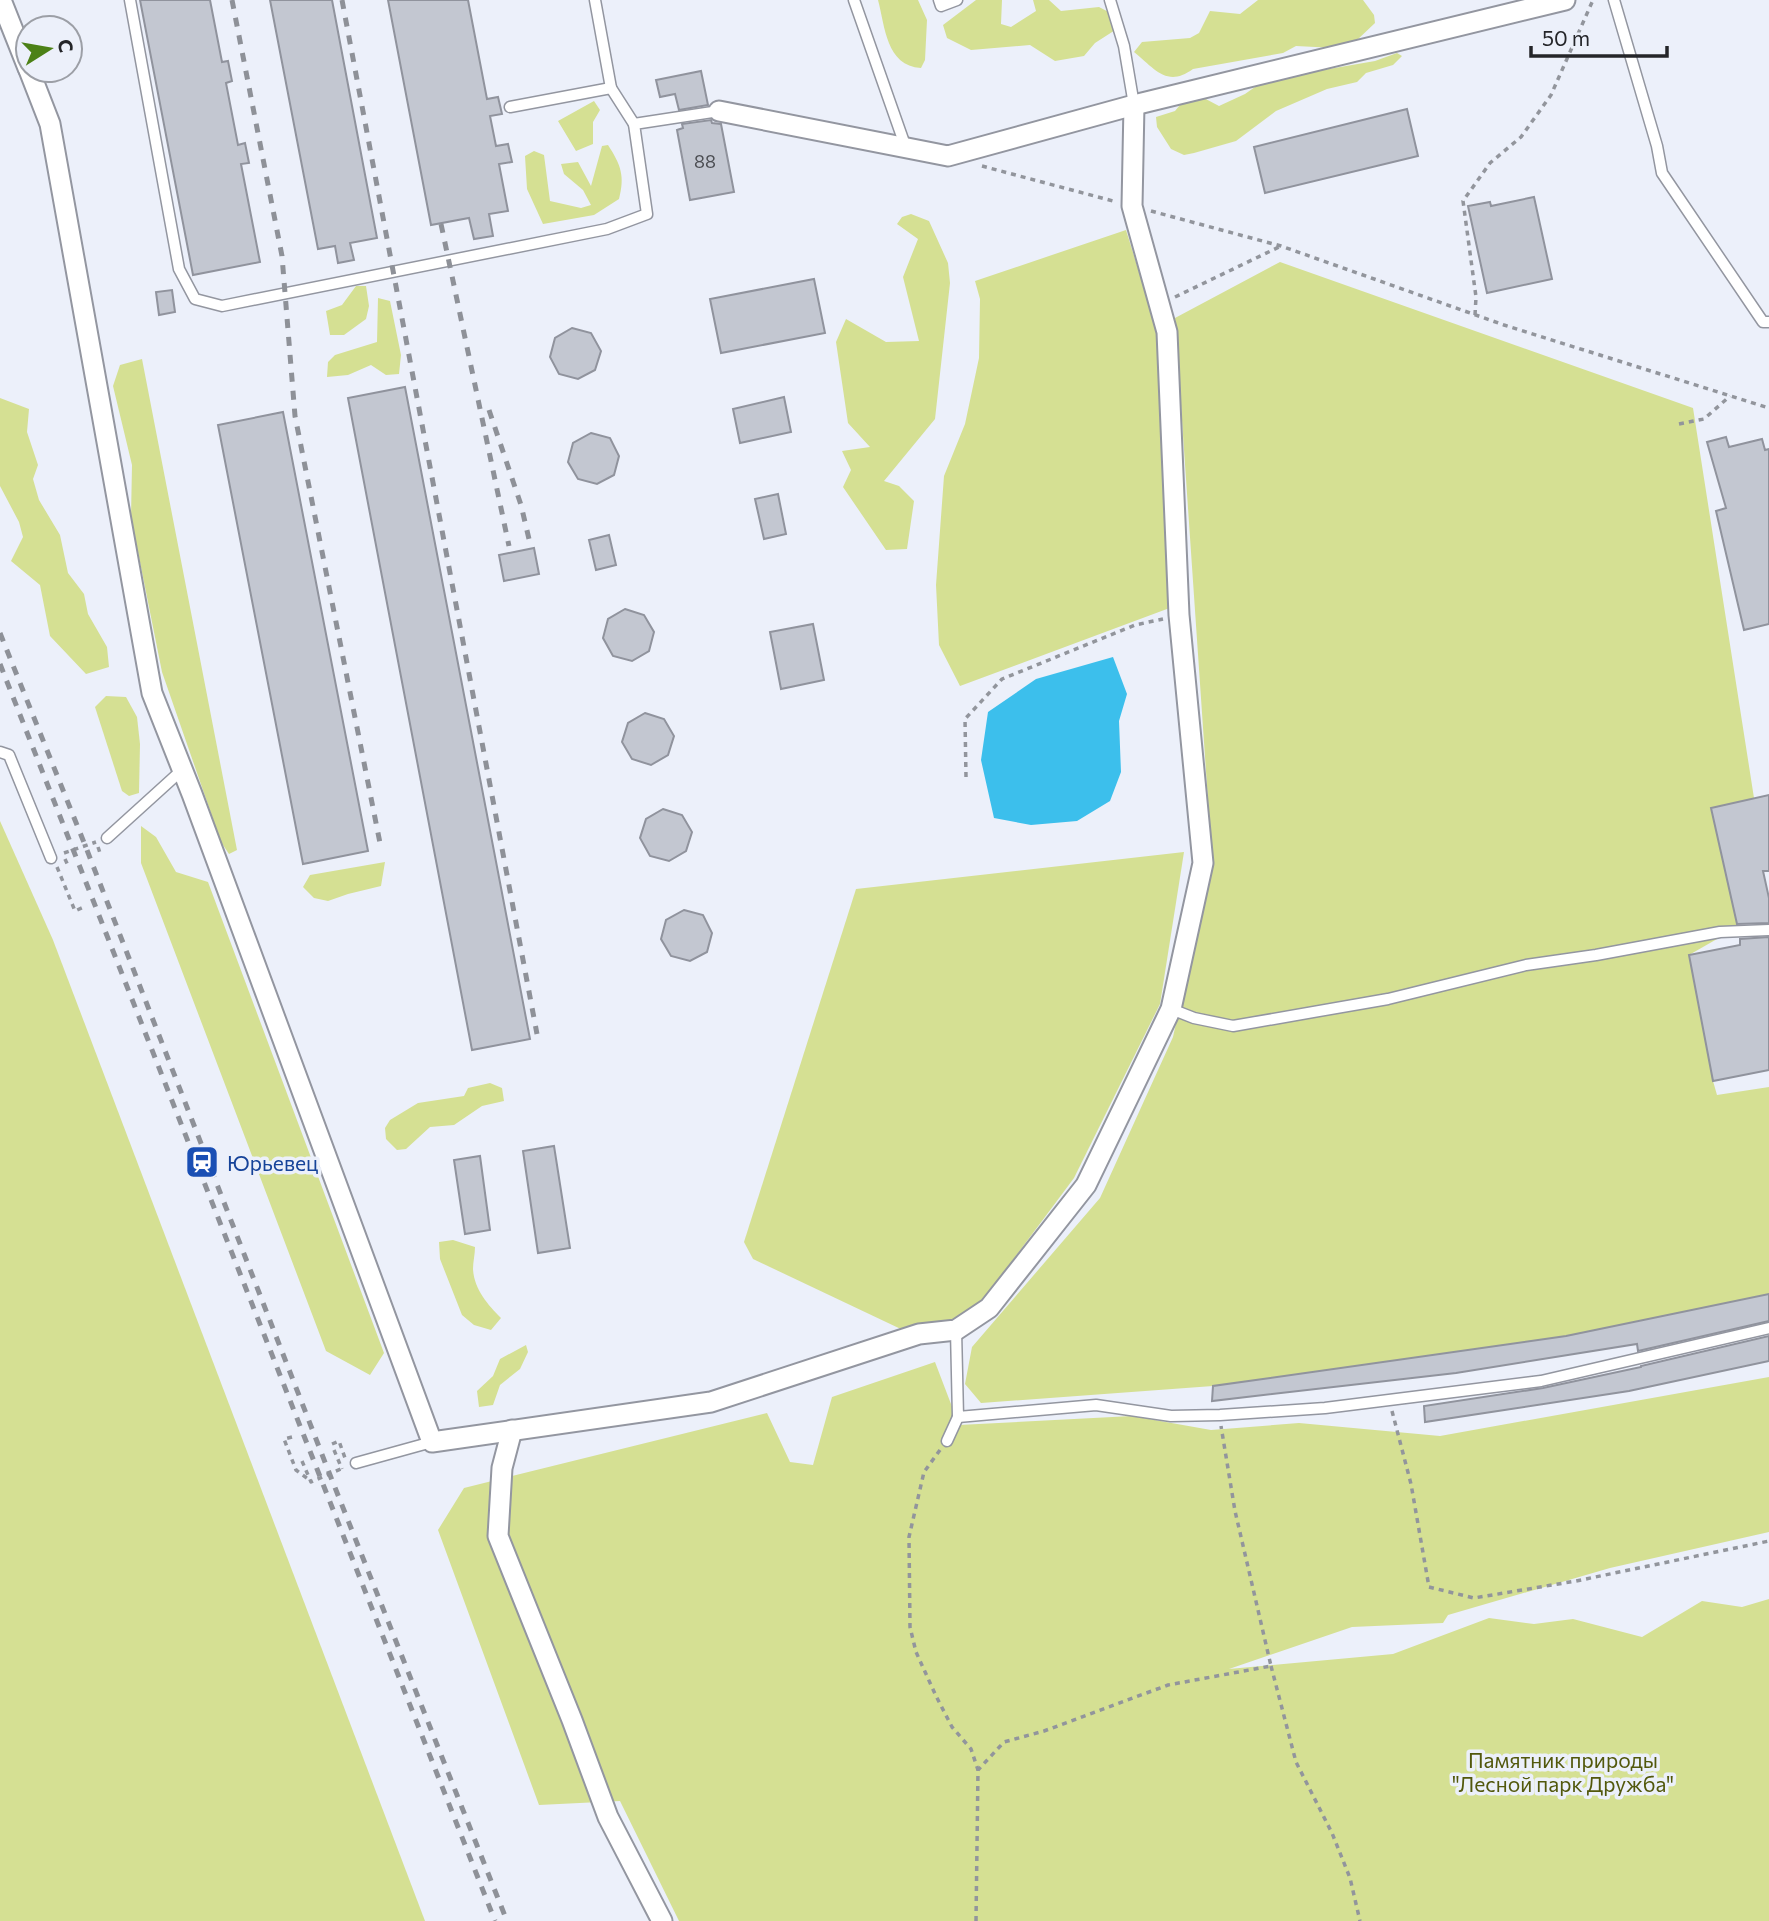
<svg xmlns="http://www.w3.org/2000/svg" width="1769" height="1921" font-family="Commissioner,sans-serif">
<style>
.green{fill:#d5e093}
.water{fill:#3cbfec}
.building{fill:#c3c7d1;stroke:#90939d;stroke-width:2}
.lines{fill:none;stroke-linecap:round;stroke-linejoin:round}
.lane-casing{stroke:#9396a0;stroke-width:13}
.street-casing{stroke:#9396a0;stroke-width:23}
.path{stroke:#92959c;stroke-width:3.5;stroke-dasharray:5 5;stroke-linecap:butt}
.lane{stroke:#fff;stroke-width:10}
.street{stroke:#fff;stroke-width:19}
.rail{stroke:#8e9198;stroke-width:5;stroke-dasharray:9 9;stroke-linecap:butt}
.labels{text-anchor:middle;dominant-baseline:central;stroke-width:7;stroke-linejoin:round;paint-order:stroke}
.number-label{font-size:18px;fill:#4c4e53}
.transit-label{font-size:21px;fill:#164399;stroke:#ecf0fa;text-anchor:start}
.park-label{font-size:21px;fill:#52580c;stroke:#ecf0fa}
</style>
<rect width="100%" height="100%" fill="#ecf0fa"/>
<g class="green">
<path d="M878,0H918L927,20L925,60L921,68C886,66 885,26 878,0Z"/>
<polygon points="976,0 1002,0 1001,24 1011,27 1036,11 1033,0 1049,0 1061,11 1099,7 1122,19 1123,25 1095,43 1084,56 1055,61 1030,45 971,50 947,38 943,25"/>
<path d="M1258,0H1363L1374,15L1375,23L1356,41L1335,48L1296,46L1283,53L1193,69C1167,88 1155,69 1134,52L1142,42L1190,38L1199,33L1210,11L1240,14Z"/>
<polygon points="1397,53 1402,56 1393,65 1366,73 1357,82 1327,89 1276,111 1236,141 1194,153 1184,155 1171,149 1157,127 1156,117 1175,111 1184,100 1202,97 1219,106 1245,94 1265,80 1375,61"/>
<polygon points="594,101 600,110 593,122 593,144 576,151 558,121"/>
<path d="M608,145C621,165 625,176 619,199L594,215L543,224L527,189L525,156L534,151L544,155L550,201L581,208L591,205L583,190L564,174L561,164L578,162L591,186L602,146Z"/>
<polygon points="911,214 929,221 948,263 950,283 935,419 884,481 899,486 914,501 907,549 886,550 843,487 851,470 842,451 870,447 848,423 836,342 846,319 886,342 919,341 903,277 918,239 897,224 902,217"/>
<polygon points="1126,230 1161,343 1175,606 960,686 939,645 936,585 944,476 965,424 979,358 980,299 975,281"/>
<polygon points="1280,262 1693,408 1754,798 1711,808 1738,927 1689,955 1713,1081 1717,1095 1769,1087 1769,1294 1566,1336 1213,1386 981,1403 965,1384 972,1347 1100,1198 1173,1037 1212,859 1175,318"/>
<polygon points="356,286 366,286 369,306 366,319 344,335 330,335 326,311 342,305"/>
<polygon points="378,298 390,301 401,355 399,374 386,375 371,365 348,375 327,377 328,362 335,355 377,342"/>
<polygon points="142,359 237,850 229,854 221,842 162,672 131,517 132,465 113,386 120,365"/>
<polygon points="0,398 29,409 27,432 38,465 33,479 39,500 60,535 68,573 84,594 88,614 107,647 109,667 86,674 50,636 40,585 11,561 23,537 19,522 0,486"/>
<polygon points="106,696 126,697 137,717 140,744 139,793 129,796 122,791 95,707"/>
<polygon points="0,821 53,940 425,1921 0,1921"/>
<polygon points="141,826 156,837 176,872 208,882 384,1353 370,1375 326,1351 141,863"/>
<polygon points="1184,852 1160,1004 1074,1178 980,1304 950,1321 905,1331 753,1259 744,1242 856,889"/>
<polygon points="385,862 381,886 348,894 328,901 314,898 303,887 310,875"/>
<polygon points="490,1083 502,1088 504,1101 482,1106 454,1125 430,1127 406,1149 397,1150 386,1139 385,1128 390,1120 418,1103 464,1096 468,1088"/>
<path d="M453,1240L475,1247C475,1254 473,1262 473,1269C474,1289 488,1305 501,1318L491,1330L474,1325L462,1315L440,1259L439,1242Z"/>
<polygon points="526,1345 528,1352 520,1369 500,1385 493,1405 479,1407 477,1391 493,1376 500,1359"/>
<polygon points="935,1362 959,1425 1132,1416 1211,1430 1299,1423 1440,1436 1769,1377 1769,1532 1610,1568 1448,1615 1443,1623 1352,1627 1229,1669 1393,1654 1489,1618 1534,1624 1573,1619 1642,1637 1702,1601 1742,1607 1769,1599 1769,1921 679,1921 620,1801 539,1805 438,1530 464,1488 767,1413 790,1462 813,1465 832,1397"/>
</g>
<polygon class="water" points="1113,657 1127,694 1119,721 1121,772 1110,801 1077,821 1031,825 994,818 981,760 988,712 1036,679"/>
<g class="building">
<polygon points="140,0 210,0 222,62 228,61 232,81 226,83 238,145 245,143 249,163 241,164 260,262 193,275"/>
<polygon points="270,0 332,0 377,238 350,243 354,260 338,263 335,246 318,249"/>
<polygon points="388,0 468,0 487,99 498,97 502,114 490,116 496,146 508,144 512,162 499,164 508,211 489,214 493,236 474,239 469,218 431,225"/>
<polygon points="701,71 708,105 679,110 675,94 660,97 656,80"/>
<polygon points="1407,109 1418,156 1265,193 1254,147"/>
<polygon points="711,120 712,123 721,124 734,192 690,200 677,130 683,128 682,124"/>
<polygon points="1534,197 1552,279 1487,293 1468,206 1490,202 1491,206"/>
<polygon points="814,279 825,333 721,353 710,299"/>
<polygon points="172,290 175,312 159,315 156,292"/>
<polygon points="572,328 591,333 601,351 595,370 578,379 559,374 550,357 555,338"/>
<polygon points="405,387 530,1039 472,1050 348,398"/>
<polygon points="784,397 791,432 740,443 733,409"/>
<polygon points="283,412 368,851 303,864 218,425"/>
<polygon points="591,433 610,438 619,456 614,475 597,484 578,479 568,462 573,443"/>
<polygon points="1726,437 1729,447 1762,439 1765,450 1769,449 1769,624 1744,630 1716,511 1726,508 1707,442"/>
<polygon points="778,494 786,534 764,539 755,499"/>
<polygon points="609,535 616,565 596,570 589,540"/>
<polygon points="534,548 539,574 504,581 499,555"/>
<polygon points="625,609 644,615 654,632 649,651 632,661 613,656 603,638 608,619"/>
<polygon points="813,624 824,680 781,689 770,632"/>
<polygon points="645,713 664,719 674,736 668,755 651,765 632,759 622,742 628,723"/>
<polygon points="1769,795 1769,871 1763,871 1769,898 1769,923 1737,924 1711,808"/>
<polygon points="663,809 682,815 692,832 686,851 669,861 650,856 640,838 646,819"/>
<polygon points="684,910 703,915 712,933 707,952 690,961 671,956 661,939 666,920"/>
<polygon points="1769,937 1769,1070 1713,1081 1689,955 1740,945 1740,939"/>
<polygon points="554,1146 570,1248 538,1253 523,1151"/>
<polygon points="480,1156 490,1230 465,1234 454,1160"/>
<polygon points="1769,1294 1769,1321 1638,1351 1637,1344 1456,1373 1212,1401 1213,1386 1566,1336"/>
<polygon points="1769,1336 1769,1361 1629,1391 1425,1422 1424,1406 1543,1388 1641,1367 1641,1366"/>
</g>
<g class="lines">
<defs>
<g id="lane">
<polyline points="130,0 179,269 195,299 222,306 607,229 647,214 634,124 719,111"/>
<polyline points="595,0 611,88"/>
<polyline points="854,0 906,148"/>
<polyline points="939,0 941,6 957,0"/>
<polyline points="1110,0 1124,46 1134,105"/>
<polyline points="1614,0 1657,146 1662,173 1763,322 1769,322"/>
<polyline points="510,107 611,88 634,124"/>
<polyline points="0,752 9,755 51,858"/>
<polyline points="107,838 182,770"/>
<polyline points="1171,1009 1194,1018 1233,1026 1388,999 1526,965 1596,955 1720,932 1769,930"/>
<polyline points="956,1330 958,1417 1096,1405 1171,1416 1220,1415 1325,1408 1541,1381 1769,1328"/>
<polyline points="947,1441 958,1417"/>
<polyline points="356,1463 432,1442"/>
</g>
<g id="street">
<polyline points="1,0 28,68"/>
<polyline points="29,70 50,124 152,693 192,794 432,1442 711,1402 919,1334 956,1330 989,1308 1086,1185 1171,1009 1203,863 1179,615 1167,332 1132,206 1134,105"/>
<polyline points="719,111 948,156 1134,105 1565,0"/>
<polyline points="512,1430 502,1468 498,1536 572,1720 608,1817 662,1921"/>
</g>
</defs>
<use href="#lane" class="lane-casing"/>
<use href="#street" class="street-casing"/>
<g class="path">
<polyline points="982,166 1113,201"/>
<polyline points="1151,211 1281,246 1504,325 1769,408"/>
<polyline points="1175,297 1281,246"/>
<polyline points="1475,315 1476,297 1463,201 1490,163 1521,137 1551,95 1593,0"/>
<polyline points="1679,424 1704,419 1730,396"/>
<polyline points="966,777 965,719 1002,679 1135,625 1163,619"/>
<polyline points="98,847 101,856"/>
<polyline points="64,853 96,842"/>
<polyline points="65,859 69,868"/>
<polyline points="57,867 75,911 84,907"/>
<polyline points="1392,1411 1411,1484 1429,1587 1474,1598 1576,1581 1769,1541"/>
<polyline points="292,1437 284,1439 296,1470 308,1479"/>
<polyline points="332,1444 339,1441 345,1458"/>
<polyline points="334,1450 342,1469"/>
<polyline points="940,1450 924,1472 909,1537 910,1627 916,1652 936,1696 952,1727 971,1749 978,1770"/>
<polyline points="302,1461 311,1482 343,1468"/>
<polyline points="1271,1666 1296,1762 1332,1833 1350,1878 1360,1921"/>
<polyline points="976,1921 978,1770 1004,1742 1044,1731 1168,1685 1271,1666 1235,1511 1221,1426"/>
</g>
<use href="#lane" class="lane"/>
<use href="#street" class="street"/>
<g class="rail">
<polyline points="232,0 282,256 295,416 381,848"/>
<polyline points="342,0 537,1034"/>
<polyline points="441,224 509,546"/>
<polyline points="489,410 521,505 529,539"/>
<polyline points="0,633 85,845 330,1475 507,1921"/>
<polyline points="0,664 495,1921"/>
</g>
</g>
<defs>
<symbol id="station-square" viewBox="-11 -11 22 22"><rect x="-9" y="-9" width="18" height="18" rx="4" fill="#1a4fb4" stroke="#ecf0fa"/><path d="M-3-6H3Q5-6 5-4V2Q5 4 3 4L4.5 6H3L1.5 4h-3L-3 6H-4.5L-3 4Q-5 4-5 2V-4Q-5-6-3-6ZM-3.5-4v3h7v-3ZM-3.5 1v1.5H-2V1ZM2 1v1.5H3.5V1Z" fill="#fff"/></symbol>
</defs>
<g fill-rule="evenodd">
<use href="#station-square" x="183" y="1143" width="38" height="38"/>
</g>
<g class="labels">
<g class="number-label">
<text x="705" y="161">88</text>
</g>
<g class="transit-label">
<text x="227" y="1162">Юрьевец</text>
</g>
<g class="park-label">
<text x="1563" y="1759">Памятник природы<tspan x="1563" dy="24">"Лесной парк Дружба"</tspan></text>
</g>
</g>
<g transform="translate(49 49) rotate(79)"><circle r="33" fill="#ecf0fa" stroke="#9c9fa6" stroke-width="2"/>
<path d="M0-5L12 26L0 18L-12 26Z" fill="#4c8116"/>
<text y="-10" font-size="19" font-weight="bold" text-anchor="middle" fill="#242529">С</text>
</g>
<path d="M1531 46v10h136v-10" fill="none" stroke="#242529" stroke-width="3.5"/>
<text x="1542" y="46" font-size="21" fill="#242529" stroke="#ecf0fa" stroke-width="5" paint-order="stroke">50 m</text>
</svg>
